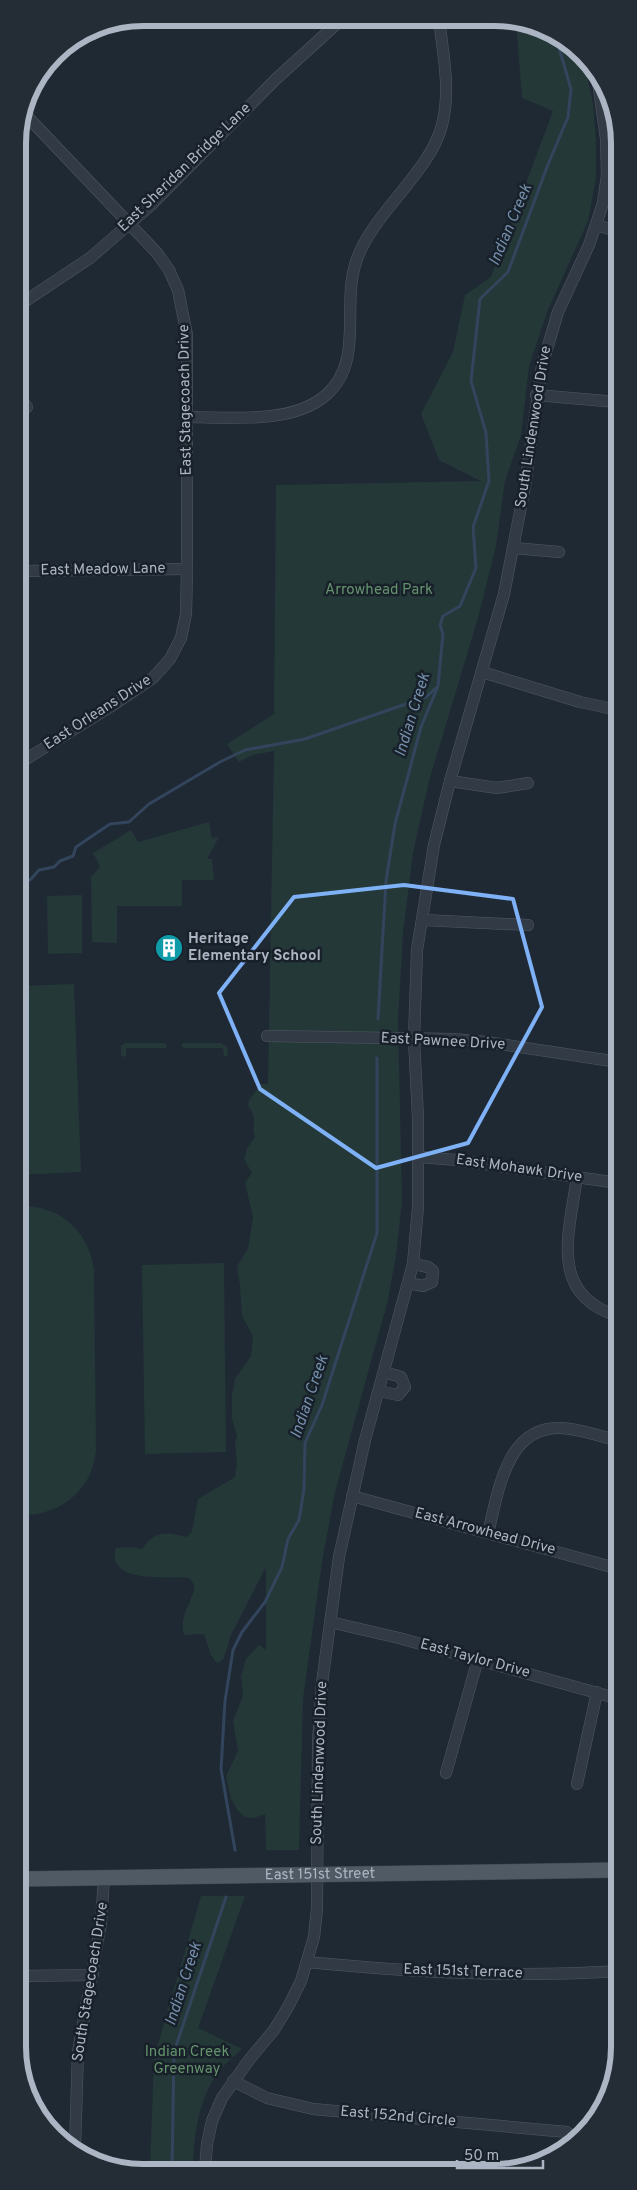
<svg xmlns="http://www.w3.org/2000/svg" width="637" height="2190" font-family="Overpass,sans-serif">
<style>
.green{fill:#243838}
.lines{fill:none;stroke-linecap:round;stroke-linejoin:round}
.stream{stroke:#32455c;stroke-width:3}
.minor-casing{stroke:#505864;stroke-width:12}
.major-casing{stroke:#3c444f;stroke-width:16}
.minor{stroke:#323b45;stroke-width:11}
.major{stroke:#505a65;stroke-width:15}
.marked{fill:none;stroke:#7eb1f6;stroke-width:4;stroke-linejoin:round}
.labels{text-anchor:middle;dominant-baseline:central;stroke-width:5;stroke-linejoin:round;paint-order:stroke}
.street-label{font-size:15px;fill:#acb5c3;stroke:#182029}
.park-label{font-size:15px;fill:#64926d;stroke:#182029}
.poi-label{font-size:15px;font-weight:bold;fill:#acb5c3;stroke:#182029;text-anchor:start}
.water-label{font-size:16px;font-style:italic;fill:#748eab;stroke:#182029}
.rim{fill:none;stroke:#acb5c3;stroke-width:6}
</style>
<rect width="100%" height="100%" fill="#1f2934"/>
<g class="green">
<path d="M516,20L583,55L593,104L596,140V177L592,200L588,221L547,312L529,367L521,435L505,481L496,546L478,618L429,781L413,853L403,933L398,1020L402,1201L396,1255L388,1300L335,1492L322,1562L303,1699L299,1850H266L265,1814L254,1818L245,1817L238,1811L231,1799L226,1776L238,1751L233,1721L243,1696L241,1676L246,1659L259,1645L266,1650V1567L231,1635L224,1658L220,1662H216L211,1655L204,1634L184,1635C179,1615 191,1605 195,1586L189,1578C168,1576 105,1584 116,1548L132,1547L142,1549C156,1530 165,1532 187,1537L192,1531L198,1499L235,1477L237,1464L235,1444L237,1436L232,1419V1395L235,1379L251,1356L253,1336L242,1316L240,1286L237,1266L248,1249L253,1217L245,1183L252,1173L244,1159L247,1149L255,1137C250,1124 259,1119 248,1106L249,1100L261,1084H268L274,751L252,755L239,762L227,744L274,714L276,485L481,481L439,460L421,414L453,352L465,295L491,277L553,111L522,98Z"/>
<polygon points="209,822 212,838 219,837 207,859 212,859 214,880 182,880 182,906 117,906 117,943 92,942 91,876 96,872 100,866 93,853 131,830 138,842"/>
<polygon points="82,895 82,953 48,954 47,896"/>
<polygon points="74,984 81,1172 19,1175 19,986"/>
<polygon points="125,1043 165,1043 167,1046 166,1048 126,1048 126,1056 123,1057 121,1055 121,1046"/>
<polygon points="183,1043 221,1043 227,1047 228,1055 224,1057 223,1048 184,1048 181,1046"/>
<path d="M19,1206C59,1204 89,1231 94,1270L96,1450C93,1490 59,1517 19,1515Z"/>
<polygon points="224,1263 226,1452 145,1454 142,1265"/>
<path d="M201,1896H245L198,2028L242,2049C233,2057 222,2066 215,2077C198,2102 193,2141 193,2170H150L154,2058Z"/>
</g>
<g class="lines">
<g class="stream">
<polyline points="19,887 31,879 39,870 54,867 60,861 73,856 76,847 110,824 129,822 149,804 220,762 245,750 305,739 426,697 436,688"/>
<polyline points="378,1019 386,881 395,824 421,727 438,686 443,634 440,625 443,616 460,606 476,568 473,527 489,481 486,433 471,381 480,299 508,272 547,167 568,117 571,89 557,41"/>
<polyline points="235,1850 221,1769 225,1701 233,1650 242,1632 265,1602 282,1567 288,1539 299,1520 304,1489 305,1443 322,1405 377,1233 377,1058"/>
<polyline points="172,2170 174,2052 226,1897"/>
</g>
<defs>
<g id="minor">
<polyline points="596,225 617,231"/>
<polyline points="18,306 90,258 151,205 276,79 342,19"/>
<polyline points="536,395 617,402"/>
<polyline points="18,396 27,407"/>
<path d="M186,417C228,417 292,425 326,395C365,361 341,306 356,262C371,214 430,173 442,125C451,91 443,54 439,19"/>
<polyline points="514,548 559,552"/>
<polyline points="18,571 187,569"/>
<polyline points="482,672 580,702 618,710"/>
<polyline points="18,764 110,707 153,678 170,659 181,638 186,614 187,569 187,335 178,290 169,270 157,253 23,112"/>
<polyline points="450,781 497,788 528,783"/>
<polyline points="423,920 528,925"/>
<polyline points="267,1036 453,1039 487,1042 618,1062"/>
<polyline points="419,1157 457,1160 618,1183"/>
<path d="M577,1177C569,1233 548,1295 618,1316"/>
<polyline points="408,1283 423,1286 432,1282 433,1271 428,1267 413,1264"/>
<polyline points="379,1391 398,1395 405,1387 401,1377 384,1372"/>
<polyline points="352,1496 619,1569"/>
<path d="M488,1533C499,1489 507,1419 570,1429C586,1431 603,1437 619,1441"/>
<polyline points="330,1622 399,1638 619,1699"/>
<polyline points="446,1773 478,1659"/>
<polyline points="577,1784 597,1692"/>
<path d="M307,1962C411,1972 515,1978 619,1971"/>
<polyline points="20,1976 93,1975"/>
<polyline points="233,2081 267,2098 313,2109 567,2132"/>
<polyline points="75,2147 78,2052 101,1923 104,1877"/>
<polyline points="205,2170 207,2144 212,2121 222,2098 249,2060 274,2030 288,2007 301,1981 314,1937 317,1909 318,1742 322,1683 339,1557 365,1440 413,1264 418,1207 418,1118 414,1039 417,950 434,845 450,781 504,594 525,486 542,366 558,312 589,245 603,203 607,175 606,139 598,82"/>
</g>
<g id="major">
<path id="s1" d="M20,1879L619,1870"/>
</g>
</defs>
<use href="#minor" class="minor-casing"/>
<use href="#major" class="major-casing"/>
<use href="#minor" class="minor"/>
<use href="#major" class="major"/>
</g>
<path class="marked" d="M404,885L513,899L542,1007L468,1143L376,1168L260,1089L219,993L294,897Z"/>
<defs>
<symbol id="building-disc" viewBox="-11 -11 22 22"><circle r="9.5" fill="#0f9aa8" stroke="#182029"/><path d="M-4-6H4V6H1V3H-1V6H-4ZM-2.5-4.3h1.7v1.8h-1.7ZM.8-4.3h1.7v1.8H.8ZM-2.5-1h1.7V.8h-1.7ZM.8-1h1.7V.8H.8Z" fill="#fff"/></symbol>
</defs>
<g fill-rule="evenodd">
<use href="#building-disc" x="153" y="932" width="32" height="32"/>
</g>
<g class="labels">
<g class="street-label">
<text transform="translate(185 168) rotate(-44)">East Sheridan Bridge Lane</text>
<text transform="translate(186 400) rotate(-91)">East Stagecoach Drive</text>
<text transform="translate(534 427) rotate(-81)">South Lindenwood Drive</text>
<text transform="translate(103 570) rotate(-1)">East Meadow Lane</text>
<text transform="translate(98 713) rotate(-33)">East Orleans Drive</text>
<text transform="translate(443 1042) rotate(3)">East Pawnee Drive</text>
<text transform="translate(519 1169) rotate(8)">East Mohawk Drive</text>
<text transform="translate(485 1532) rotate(15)">East Arrowhead Drive</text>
<text transform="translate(475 1659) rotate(15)">East Taylor Drive</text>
<text transform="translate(320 1763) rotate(-88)">South Lindenwood Drive</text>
<text stroke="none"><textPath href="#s1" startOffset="300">East 151st Street</textPath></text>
<text transform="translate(463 1972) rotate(2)">East 151st Terrace</text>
<text transform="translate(91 1982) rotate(-81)">South Stagecoach Drive</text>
<text transform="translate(398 2117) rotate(5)">East 152nd Circle</text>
</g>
<g class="park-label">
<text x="379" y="590">Arrowhead Park</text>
<text x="187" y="2052">Indian Creek<tspan x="187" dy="17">Greenway</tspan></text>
</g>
<g class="poi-label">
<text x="188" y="939">Heritage<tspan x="188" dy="17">Elementary School</tspan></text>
</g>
<g class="water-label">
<text transform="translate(511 225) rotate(-67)">Indian Creek</text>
<text transform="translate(413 715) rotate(-73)">Indian Creek</text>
<text transform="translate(310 1397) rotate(-71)">Indian Creek</text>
<text transform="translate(184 1984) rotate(-72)">Indian Creek</text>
</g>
</g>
<path d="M0 0H637V2190H0ZM143 26H494A117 117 0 0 1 611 143V2047A117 117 0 0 1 494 2164H143A117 117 0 0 1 26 2047V143A117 117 0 0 1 143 26Z" fill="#242c35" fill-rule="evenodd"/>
<path class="rim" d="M143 26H494A117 117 0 0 1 611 143V2047A117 117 0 0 1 494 2164H143A117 117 0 0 1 26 2047V143A117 117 0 0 1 143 26Z"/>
<path d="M457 2160v8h86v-8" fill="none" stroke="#acb5c3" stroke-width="2.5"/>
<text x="464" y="2160" font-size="15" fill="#acb5c3" stroke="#182029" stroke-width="4" paint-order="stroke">50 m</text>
</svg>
